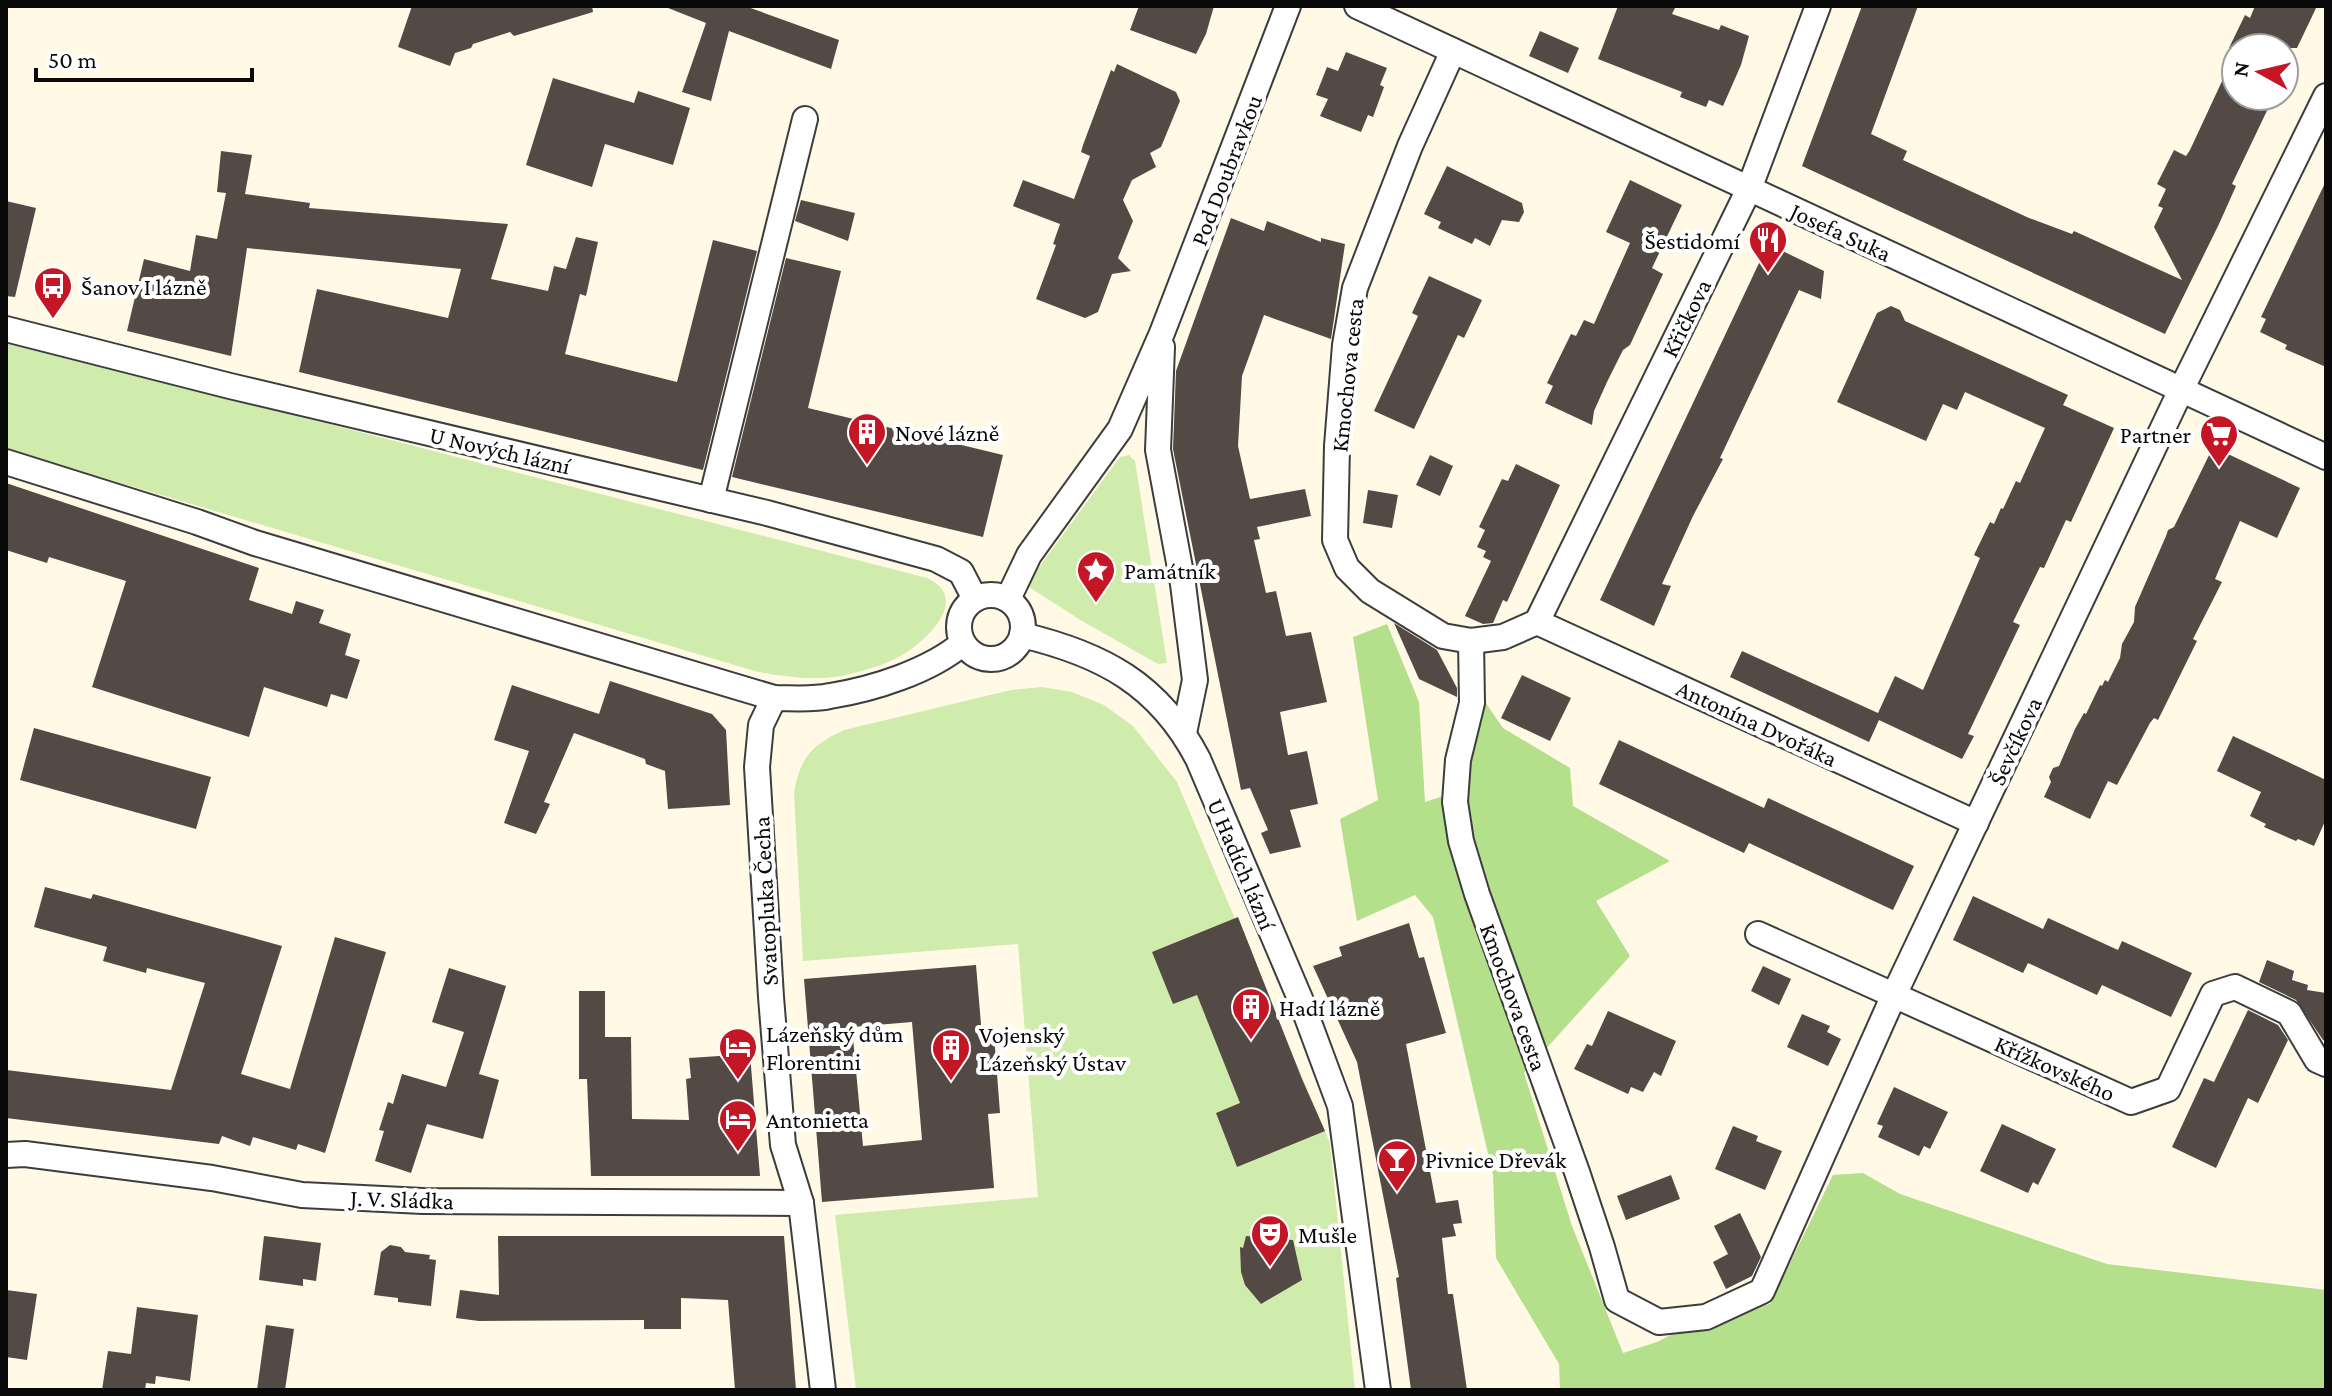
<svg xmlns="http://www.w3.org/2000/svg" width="2332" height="1396" font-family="'Crimson Pro',serif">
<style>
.green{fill:#d0ecad}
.forest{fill:#b4df8b}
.building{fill:#534a45;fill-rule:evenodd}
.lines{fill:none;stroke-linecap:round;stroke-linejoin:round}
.street-casing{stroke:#3d3d3d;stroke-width:28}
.street{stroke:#fff;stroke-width:24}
.labels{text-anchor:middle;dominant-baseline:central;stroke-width:8;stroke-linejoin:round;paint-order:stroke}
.street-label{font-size:24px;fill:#0a0a0a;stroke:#fff}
.poi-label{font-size:24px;fill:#0a0a0a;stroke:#fff;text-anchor:start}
</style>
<rect width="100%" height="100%" fill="#fff9e6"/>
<g class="green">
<path d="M6,341L927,578C971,598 928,640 902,655C887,664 867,670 850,674C820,682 788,677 758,672L6,449Z"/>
<polygon points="1129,455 1135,461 1167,663 1158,664 1082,621 1026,585 1120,457"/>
<path d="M1042,687L1072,692L1104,705L1133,726L1177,782L1330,1143L1355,1390H856L835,1215L1038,1197L1018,944L803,961L794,793C800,758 811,745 844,730L1011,690Z"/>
</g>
<polygon class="forest" points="1387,624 1419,702 1425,802 1467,788 1481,696 1503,728 1570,768 1573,806 1670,861 1596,901 1630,956 1524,1073 1572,1226 1623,1353 1657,1342 1706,1317 1770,1304 1833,1175 1863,1173 1900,1194 2107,1264 2326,1290 2326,1390 1560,1390 1559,1364 1496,1258 1493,1175 1433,917 1415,895 1357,921 1340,819 1378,800 1353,637"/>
<g class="building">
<polygon points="412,6 592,6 593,12 514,36 510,32 473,44 471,48 455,53 450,66 398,47"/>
<polygon points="669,6 745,6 839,40 831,69 729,31 711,101 682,92 706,23 668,8"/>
<polygon points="1139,6 1214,6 1206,34 1196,54 1130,30"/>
<polygon points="1618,6 1676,6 1672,14 1719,30 1721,25 1749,36 1741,65 1723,106 1709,100 1706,107 1680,97 1682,92 1598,59"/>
<polygon points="1862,6 1918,6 1871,134 1907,151 1903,160 2029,218 2072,234 2074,231 2182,280 2154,227 2163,208 2158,206 2166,189 2157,184 2174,150 2186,156 2190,150 2236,51 2236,96 2274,96 2232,184 2236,186 2219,224 2165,334 1802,166"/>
<polygon points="2255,6 2317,6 2297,48 2229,48 2245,15 2250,18"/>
<polygon points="1540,31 1579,48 1568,73 1529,56"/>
<polygon points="1346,52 1387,68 1380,85 1384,87 1373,117 1368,115 1361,132 1320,116 1328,99 1316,95 1327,67 1338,71"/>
<polygon points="1117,64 1176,92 1180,101 1161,147 1150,153 1156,167 1132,180 1123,200 1133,221 1118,258 1131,271 1112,274 1098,312 1085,318 1036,299 1056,245 1053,244 1060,224 1013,206 1023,180 1074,199 1090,156 1081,152 1083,145 1111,70 1114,72"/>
<polygon points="553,78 634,103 638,91 690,108 673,165 605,144 592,187 526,165"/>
<polygon points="221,151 252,155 245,194 310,203 309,208 508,224 491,279 548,291 554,266 566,269 576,237 598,242 586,296 580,294 565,354 677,382 713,240 757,251 703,470 299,372 317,289 448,318 461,269 247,248 231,356 127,331 144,259 190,271 196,235 217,239 226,193 217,192"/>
<polygon points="1447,166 1522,203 1524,212 1519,222 1502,220 1490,246 1475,238 1472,244 1438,228 1441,222 1424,214"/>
<polygon points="1630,180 1682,205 1652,268 1663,274 1630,345 1623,350 1607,382 1594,411 1592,425 1545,403 1553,386 1547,383 1571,334 1576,336 1584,320 1594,324 1630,243 1606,232"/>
<polygon points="2326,181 2326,367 2285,349 2287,345 2260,332 2266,319 2261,317"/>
<polygon points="801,200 855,213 848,241 795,221"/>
<polygon points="6,201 36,208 15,297 6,296"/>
<polygon points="1231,218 1264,231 1267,221 1321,242 1321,238 1345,244 1331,339 1264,315 1242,376 1238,446 1250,499 1305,489 1311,516 1257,527 1260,539 1254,540 1266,593 1276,591 1286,636 1311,632 1327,702 1280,712 1288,755 1307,751 1318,804 1290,810 1301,847 1270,854 1261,833 1268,830 1250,788 1241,790 1173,449 1176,371"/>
<polygon points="1768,244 1824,271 1821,299 1799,290 1720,458 1723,459 1693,516 1662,584 1671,586 1654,626 1600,600"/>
<polygon points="786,258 841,271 808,408 1003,455 983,537 732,477"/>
<polygon points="1429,276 1482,300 1464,338 1458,335 1414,429 1374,411 1418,316 1412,313"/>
<polygon points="1891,306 1900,310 1905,321 2068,395 2063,405 2114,428 2071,522 2066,520 2044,568 2040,567 2013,622 2020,625 1968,734 1974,736 1962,759 1879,720 1869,742 1730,677 1742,651 1878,713 1895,676 1923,690 1980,558 1974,555 1990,522 1994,524 2001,508 2003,509 2016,481 2020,483 2045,428 1965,392 1957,410 1943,404 1926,441 1837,402 1877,313"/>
<polygon points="2213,447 2300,488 2277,538 2240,521 2215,579 2222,582 2193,639 2197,641 2158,720 2154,718 2150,723 2117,785 2108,781 2090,819 2044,797 2051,782 2049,777 2053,768 2059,766 2075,729 2084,713 2086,714 2100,685 2102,686 2105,680 2108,682 2120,658 2122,644 2134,622 2135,607 2166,536 2168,530 2174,527"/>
<polygon points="1430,455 1453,466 1440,496 1416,485"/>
<polygon points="1516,464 1560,485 1507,602 1503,600 1493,623 1483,624 1465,616 1491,561 1483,557 1486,551 1477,547 1485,530 1479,527 1502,479 1508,481"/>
<polygon points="6,483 259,568 249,600 292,614 296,601 324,610 319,623 351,634 345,655 360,660 347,699 331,694 327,707 264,687 249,737 92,687 126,581 49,557 47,563 6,550"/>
<polygon points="1368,490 1398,495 1392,528 1363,523"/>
<polygon points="1394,623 1437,650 1457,688 1457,697 1419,679"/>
<polygon points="1522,675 1571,698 1550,741 1501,718"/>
<polygon points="610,681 712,714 726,730 730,805 668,809 665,771 646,764 645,759 574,733 544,802 550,804 536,834 504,823 529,751 494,740 512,685 599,714"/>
<polygon points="34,728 211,777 196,829 20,780"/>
<polygon points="2233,736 2326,780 2326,819 2314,846 2298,839 2296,841 2264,827 2266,824 2250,816 2261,792 2217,771"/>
<polygon points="1619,740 1764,808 1768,798 1914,866 1893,910 1749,843 1744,853 1599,784"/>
<polygon points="45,887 91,899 93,894 282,946 241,1074 290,1089 335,937 386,952 325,1153 298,1144 296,1150 253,1137 250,1146 222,1136 219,1144 6,1118 6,1070 171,1090 205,983 147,968 146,973 103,961 107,947 34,927"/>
<polygon points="1973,896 2043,929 2048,918 2118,950 2122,941 2192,973 2171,1017 2102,985 2097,995 2028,963 2023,973 1953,940"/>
<polygon points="1238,917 1302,1079 1325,1131 1237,1167 1216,1113 1240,1103 1197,995 1173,1004 1152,952"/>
<polygon points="1409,923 1419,958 1424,957 1446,1033 1406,1044 1436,1203 1458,1200 1462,1223 1453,1224 1456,1236 1442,1238 1448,1294 1453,1294 1467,1390 1411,1390 1396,1278 1399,1277 1357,1062 1313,966 1342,956 1339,947"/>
<polygon points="2267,960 2294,971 2292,980 2308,985 2307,990 2326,993 2326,1041 2323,1040 2296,1000 2259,982"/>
<path d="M976,965L982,1036L994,1035L1000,1113L988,1114L994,1188L822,1202L804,979ZM912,1022L922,1140L863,1146L852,1027Z"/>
<polygon points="1763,966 1791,979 1779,1005 1751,991"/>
<polygon points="449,968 506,986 479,1074 499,1080 483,1139 427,1124 411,1173 375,1161 384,1131 379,1130 388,1102 393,1104 402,1074 446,1087 464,1032 432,1022"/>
<polygon points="579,991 605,991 605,1037 631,1037 632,1119 689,1120 686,1079 691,1078 689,1058 750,1054 760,1176 591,1176 587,1079 579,1079"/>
<polygon points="2248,1010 2278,1025 2288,1040 2258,1103 2248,1098 2216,1168 2172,1147 2204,1078 2214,1082"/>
<polygon points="1608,1011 1676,1041 1661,1076 1654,1072 1643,1092 1631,1087 1628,1094 1574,1069 1587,1044 1592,1046"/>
<polygon points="1802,1014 1830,1026 1827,1032 1841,1039 1828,1066 1787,1047"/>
<polygon points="1894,1087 1948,1112 1930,1149 1924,1146 1919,1156 1878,1137 1883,1126 1877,1124"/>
<polygon points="2002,1124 2056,1149 2038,1185 2033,1182 2028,1193 1980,1171"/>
<polygon points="1733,1126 1758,1136 1756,1141 1782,1151 1765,1190 1715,1169"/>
<polygon points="1671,1175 1680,1199 1626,1220 1617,1196"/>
<polygon points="1740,1213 1761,1257 1752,1276 1726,1289 1713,1262 1728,1254 1714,1226"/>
<polygon points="264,1236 321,1243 316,1281 303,1279 303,1286 259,1280"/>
<polygon points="498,1236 784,1236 796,1390 735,1390 728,1300 681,1298 681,1329 644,1329 644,1320 479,1321 456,1318 460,1290 499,1295"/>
<polygon points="1246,1236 1293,1240 1302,1280 1261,1304 1245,1285 1241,1272 1240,1247 1243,1248"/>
<polygon points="390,1245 401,1247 405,1252 430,1255 429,1259 436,1260 431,1306 398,1302 398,1298 374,1295 381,1252"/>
<polygon points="6,1290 37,1294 27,1360 6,1357"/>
<polygon points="137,1307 198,1315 190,1381 156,1376 155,1384 146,1383 145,1390 102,1390 108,1351 131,1354"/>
<polygon points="266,1325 294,1329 285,1390 257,1390"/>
</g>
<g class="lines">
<defs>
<g id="street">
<polyline points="1357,6 2326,457"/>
<polyline points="1453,51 1410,146 1355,288 1345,345 1337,446 1335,540 1347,568 1370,591 1443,636 1471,641 1503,637 1537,622"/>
<polyline points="6,329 230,386 767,513 936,559 961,572 975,599"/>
<polyline points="1162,347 1158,450 1183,584 1195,680 1184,733"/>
<path d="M6,462L197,522L255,543L774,698C792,698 812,700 830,696C874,689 930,671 963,643"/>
<polyline points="711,500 805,119"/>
<circle cx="991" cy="627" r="32"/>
<polyline points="1008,599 1029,555 1120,429 1162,333 1288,6"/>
<polyline points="1537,622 1749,189 1818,6"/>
<polyline points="1537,622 1976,823"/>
<path d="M1022,635C1102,654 1159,684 1198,759L1301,1001L1340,1106L1378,1390"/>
<polyline points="1471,641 1472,703 1458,760 1455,802 1461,841 1477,894 1577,1172 1602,1247 1617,1300 1659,1322 1706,1317 1762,1291 1894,995 2181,390 2326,96"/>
<polyline points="774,698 761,725 757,767 771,997 783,1145 801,1203 823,1390"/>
<polyline points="1758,934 2131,1102 2168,1089 2213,994 2235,987 2289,1013 2317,1060 2326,1064"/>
<polyline points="6,1155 25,1154 212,1178 302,1195 423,1201 801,1203"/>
</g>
</defs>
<use href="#street" class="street-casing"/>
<use href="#street" class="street"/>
</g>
<defs>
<symbol id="restaurant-pin" viewBox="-11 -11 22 30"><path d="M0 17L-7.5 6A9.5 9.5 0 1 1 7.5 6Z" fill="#c51626" stroke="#fff"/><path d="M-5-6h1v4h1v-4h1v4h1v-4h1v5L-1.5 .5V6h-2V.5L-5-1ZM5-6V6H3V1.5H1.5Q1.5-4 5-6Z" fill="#fff"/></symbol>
<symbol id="bus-pin" viewBox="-11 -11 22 30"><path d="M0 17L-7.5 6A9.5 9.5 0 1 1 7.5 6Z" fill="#c51626" stroke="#fff"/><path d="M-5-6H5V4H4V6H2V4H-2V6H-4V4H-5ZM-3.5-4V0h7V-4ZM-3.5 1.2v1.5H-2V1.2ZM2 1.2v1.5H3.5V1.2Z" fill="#fff"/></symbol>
<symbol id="building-pin" viewBox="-11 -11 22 30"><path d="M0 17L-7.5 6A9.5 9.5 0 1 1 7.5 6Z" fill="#c51626" stroke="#fff"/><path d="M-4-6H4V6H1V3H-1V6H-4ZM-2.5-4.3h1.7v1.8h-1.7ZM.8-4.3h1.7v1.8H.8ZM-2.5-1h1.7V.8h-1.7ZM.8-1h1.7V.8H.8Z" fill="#fff"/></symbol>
<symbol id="supermarket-pin" viewBox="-11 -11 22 30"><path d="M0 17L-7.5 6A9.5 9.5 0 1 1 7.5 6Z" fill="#c51626" stroke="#fff"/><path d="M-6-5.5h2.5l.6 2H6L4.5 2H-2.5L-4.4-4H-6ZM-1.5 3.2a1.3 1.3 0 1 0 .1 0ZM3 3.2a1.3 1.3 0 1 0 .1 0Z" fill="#fff"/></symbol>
<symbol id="sight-pin" viewBox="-11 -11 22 30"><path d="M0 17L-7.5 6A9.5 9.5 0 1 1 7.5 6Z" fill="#c51626" stroke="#fff"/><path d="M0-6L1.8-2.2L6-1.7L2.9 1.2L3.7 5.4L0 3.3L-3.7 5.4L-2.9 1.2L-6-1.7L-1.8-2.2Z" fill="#fff"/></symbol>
<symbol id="hotel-pin" viewBox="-11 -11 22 30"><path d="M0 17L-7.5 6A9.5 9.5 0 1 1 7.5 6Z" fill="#c51626" stroke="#fff"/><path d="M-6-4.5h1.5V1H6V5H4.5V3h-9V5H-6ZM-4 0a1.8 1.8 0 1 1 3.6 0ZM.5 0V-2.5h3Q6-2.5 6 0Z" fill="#fff"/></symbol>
<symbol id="bar-pin" viewBox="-11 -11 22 30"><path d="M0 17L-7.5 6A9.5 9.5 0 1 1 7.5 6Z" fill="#c51626" stroke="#fff"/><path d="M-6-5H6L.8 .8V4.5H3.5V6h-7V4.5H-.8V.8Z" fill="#fff"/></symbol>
<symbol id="theatre-pin" viewBox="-11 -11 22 30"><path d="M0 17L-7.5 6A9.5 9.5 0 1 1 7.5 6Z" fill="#c51626" stroke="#fff"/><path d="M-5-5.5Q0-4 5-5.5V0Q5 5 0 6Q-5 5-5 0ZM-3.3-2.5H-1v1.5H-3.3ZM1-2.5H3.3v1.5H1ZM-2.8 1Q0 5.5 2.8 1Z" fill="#fff"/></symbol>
</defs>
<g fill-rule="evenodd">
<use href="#restaurant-pin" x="1746" y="218" width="44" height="60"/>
<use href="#bus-pin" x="31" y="264" width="44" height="60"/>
<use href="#building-pin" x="845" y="410" width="44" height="60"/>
<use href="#supermarket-pin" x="2197" y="412" width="44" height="60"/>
<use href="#sight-pin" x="1074" y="548" width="44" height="60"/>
<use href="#building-pin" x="1229" y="985" width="44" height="60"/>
<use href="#hotel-pin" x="716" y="1025" width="44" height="60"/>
<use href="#building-pin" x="929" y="1026" width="44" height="60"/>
<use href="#hotel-pin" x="716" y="1097" width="44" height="60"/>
<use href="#bar-pin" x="1375" y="1137" width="44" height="60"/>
<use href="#theatre-pin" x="1248" y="1212" width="44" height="60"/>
</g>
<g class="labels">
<g class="street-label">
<text transform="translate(1226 170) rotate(-69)">Pod Doubravkou</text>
<text transform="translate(1841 232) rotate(25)">Josefa Suka</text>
<text transform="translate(1686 318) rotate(-64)">Křičkova</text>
<text transform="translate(1347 375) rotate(-84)">Kmochova cesta</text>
<text transform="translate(500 450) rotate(13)">U Nových lázní</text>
<text transform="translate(1757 723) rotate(25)">Antonína Dvořáka</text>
<text transform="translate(2015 741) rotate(-65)">Ševčíkova</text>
<text transform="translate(1242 864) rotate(67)">U Hadích lázní</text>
<text transform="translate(765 901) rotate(-93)">Svatopluka Čecha</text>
<text transform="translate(1514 997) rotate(70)">Kmochova cesta</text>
<text transform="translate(2055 1068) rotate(24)">Křížkovského</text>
<text transform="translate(402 1199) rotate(2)">J. V. Sládka</text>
</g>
<g class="poi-label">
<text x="1740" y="240" text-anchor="end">Šestidomí</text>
<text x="81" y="286">Šanov I lázně</text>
<text x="895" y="432">Nové lázně</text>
<text x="2191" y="434" text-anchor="end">Partner</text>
<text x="1124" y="570">Památník</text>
<text x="1279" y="1007">Hadí lázně</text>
<text x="766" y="1033">Lázeňský dům<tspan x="766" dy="28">Florentini</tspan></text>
<text x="979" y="1034">Vojenský<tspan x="979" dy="28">Lázeňský Ústav</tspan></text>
<text x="766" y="1119">Antonietta</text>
<text x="1425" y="1159">Pivnice Dřevák</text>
<text x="1298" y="1234">Mušle</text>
</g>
</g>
<rect width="2332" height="1396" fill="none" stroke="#0a0a0a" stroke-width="16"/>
<g transform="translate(2260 72) rotate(278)"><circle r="38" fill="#ffffff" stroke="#9d9d9d" stroke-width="2"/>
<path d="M0-6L14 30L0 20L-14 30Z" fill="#c51626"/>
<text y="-12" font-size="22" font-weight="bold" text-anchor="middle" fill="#0a0a0a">N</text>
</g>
<path d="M36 68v12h216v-12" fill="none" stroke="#0a0a0a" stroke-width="4"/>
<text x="48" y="68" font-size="24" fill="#0a0a0a" stroke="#ffffff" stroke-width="6" paint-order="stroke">50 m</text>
</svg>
